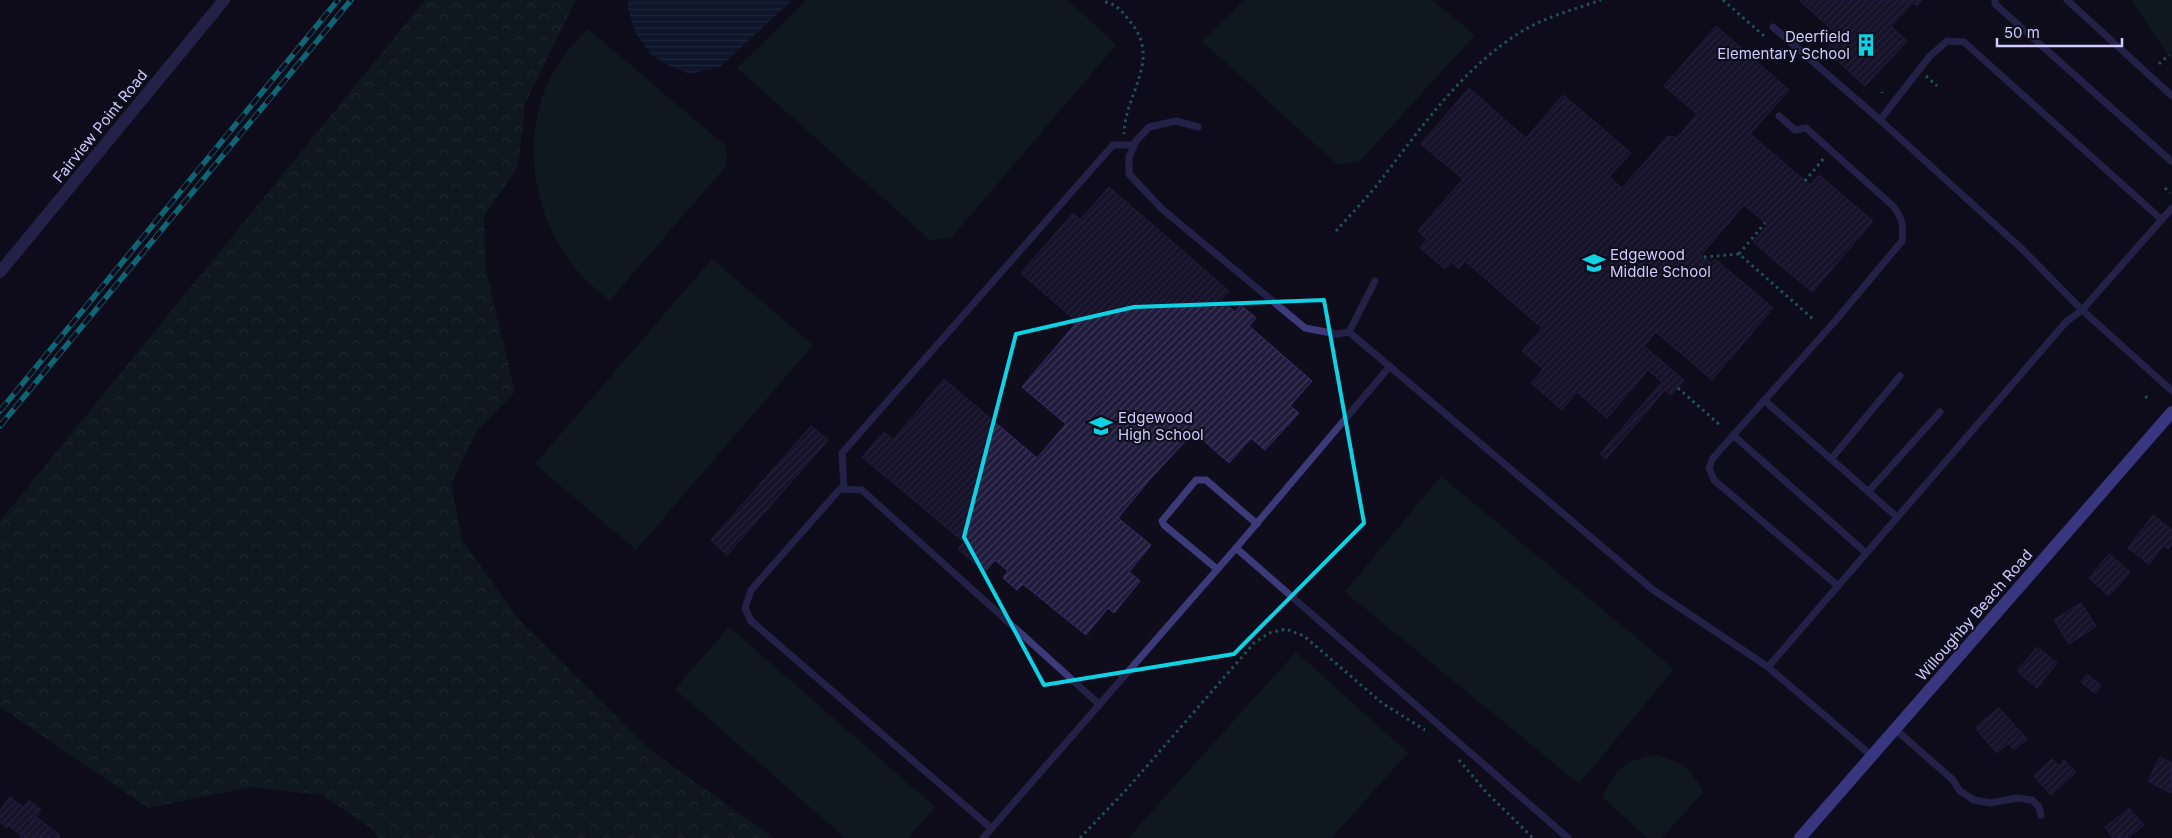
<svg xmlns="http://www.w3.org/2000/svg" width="2172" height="838" font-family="Inter,sans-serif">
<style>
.forest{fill:url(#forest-crowns)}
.green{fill:#102524}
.water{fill:url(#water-rules)}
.building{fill:url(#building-hatch);stroke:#372d66}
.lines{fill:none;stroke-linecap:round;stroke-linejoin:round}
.path{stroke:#35a59d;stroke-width:3;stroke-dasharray:2.5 4;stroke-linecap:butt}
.lane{stroke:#3c3a78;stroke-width:7}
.street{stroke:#3c3a78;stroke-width:12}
.secondary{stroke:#6968f5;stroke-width:12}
.rail-casing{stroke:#0fd2e3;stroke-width:5.5}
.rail{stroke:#0f0c1c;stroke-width:4;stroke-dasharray:11;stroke-linecap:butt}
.marked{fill:none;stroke:#0fd2e3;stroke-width:4;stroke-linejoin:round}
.labels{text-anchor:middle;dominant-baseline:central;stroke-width:4;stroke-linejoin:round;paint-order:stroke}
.poi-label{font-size:15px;fill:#cfcbfb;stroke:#0f0c1c;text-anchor:start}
.street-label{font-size:15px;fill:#cfcbfb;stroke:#0f0c1c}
</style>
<defs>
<pattern id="forest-crowns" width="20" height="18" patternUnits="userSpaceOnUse" patternTransform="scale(1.25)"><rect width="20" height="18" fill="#102524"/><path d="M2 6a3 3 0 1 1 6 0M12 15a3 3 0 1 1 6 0" fill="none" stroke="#324345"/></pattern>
<pattern id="water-rules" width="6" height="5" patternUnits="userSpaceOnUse" patternTransform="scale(1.25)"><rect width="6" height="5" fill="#0e223e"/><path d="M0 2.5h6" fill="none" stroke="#30415b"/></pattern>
<pattern id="building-hatch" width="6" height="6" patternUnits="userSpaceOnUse" patternTransform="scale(1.25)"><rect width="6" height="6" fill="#201a3b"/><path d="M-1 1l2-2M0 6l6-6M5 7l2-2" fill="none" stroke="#3f3a58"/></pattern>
</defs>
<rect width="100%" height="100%" fill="#0f0c1c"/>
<polygon class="forest" points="425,0 576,0 525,104 518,167 484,216 486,270 515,392 477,431 451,484 462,540 519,620 653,752 774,838 378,838 371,828 321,795 252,787 148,808 0,707 0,521"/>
<g class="green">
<polygon points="806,0 1068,0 1116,45 951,238 930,240 737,68"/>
<polygon points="1244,0 1432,0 1475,35 1359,162 1337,164 1202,41"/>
<polygon points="2131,0 2172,0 2172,60"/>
<path d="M588,29L726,146L727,165L609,301C594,287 578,274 567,257C531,205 521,130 553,73C562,56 575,42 588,29Z"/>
<polygon points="712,259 813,345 636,550 535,464"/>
<polygon points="1441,476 1674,669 1579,784 1345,592"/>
<polygon points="729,627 935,807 908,838 845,838 675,689"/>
<polygon points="1296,652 1408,753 1331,838 1128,838"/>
<path d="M1655,755C1680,761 1692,769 1703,792L1662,838H1648L1602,797C1619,767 1620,762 1655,755Z"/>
</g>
<polygon class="water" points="628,0 792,0 721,66 690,74 669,66 651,55 635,32 628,9"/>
<g class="building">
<polygon points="1799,0 1922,0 1917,6 1912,3 1891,26 1907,41 1865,86 1826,50 1839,36"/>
<polygon points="1716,26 1789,90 1750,134 1810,185 1819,175 1873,221 1812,292 1753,242 1768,225 1744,205 1701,255 1711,263 1715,259 1773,308 1712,380 1656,332 1644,346 1684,380 1671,395 1665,390 1606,459 1600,454 1662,382 1648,370 1607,418 1577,392 1562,410 1531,383 1543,369 1522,351 1542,328 1465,261 1459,269 1451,262 1445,269 1420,248 1427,239 1418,231 1463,179 1421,144 1469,88 1526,138 1563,95 1631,153 1609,177 1622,188 1668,136 1677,138 1697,114 1664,86"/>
<polygon points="1109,187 1229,291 1221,300 1235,312 1241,305 1256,318 1249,326 1312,381 1290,406 1299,413 1265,450 1251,438 1229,463 1194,432 1150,479 1118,518 1151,545 1129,572 1140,581 1114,613 1108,608 1086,635 1023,584 1017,590 1003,578 1008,571 995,560 985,572 958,549 964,542 862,457 884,432 893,440 944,379 1037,458 1066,424 1022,387 1077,322 1021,273 1073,213 1080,220"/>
<polygon points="811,426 828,440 727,555 711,540"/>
<polygon points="2153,515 2172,530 2172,543 2168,549 2163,546 2149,564 2128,548"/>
<polygon points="2109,554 2130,572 2109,596 2089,578"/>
<polygon points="2081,603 2096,626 2069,644 2054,620"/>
<polygon points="2037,647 2057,663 2037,688 2017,671"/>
<polygon points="2087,674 2101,686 2095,693 2081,682"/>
<polygon points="1999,708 2027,739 2014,750 2008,743 1997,753 1975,728"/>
<polygon points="2160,757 2172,763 2171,793 2148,781"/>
<polygon points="2052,759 2059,766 2064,760 2076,772 2051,795 2034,776"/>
<polygon points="10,797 23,807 7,828 0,822 0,810"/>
<polygon points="29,800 41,810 21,835 9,826"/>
<polygon points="2129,808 2144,825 2128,838 2113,838 2105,827"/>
<polygon points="35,816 48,826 39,838 20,838"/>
<polygon points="48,826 60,835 58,838 39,838"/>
</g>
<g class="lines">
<g class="path">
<polyline points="1723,0 1764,36"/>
<path d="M1105,2C1116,4 1121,10 1128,19C1164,59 1125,91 1124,134"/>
<polyline points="2159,64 2169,55"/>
<polyline points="1926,76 1937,86"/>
<polyline points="1882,93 1882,92"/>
<polyline points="1805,181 1824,158"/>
<polyline points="2165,188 2170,193"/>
<path d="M1336,231C1349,216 1364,201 1377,185C1419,131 1458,73 1516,35C1541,18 1573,10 1601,0"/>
<polyline points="1739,254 1765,223"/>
<polyline points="1704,257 1739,254 1813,319"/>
<polyline points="1678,388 1721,426"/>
<polyline points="2147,398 2145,396 2147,394"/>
<polyline points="1459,760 1486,792 1533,838"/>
<polyline points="1080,838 1127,789 1254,643 1269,633 1286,629 1304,636 1382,703 1425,730"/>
</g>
<g class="lane">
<polyline points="1995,0 1995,4 2172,162"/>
<polyline points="2067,0 2172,96"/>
<polyline points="1773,27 1880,120"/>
<path d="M1779,116L1795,130L1806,128L1893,206C1902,218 1904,225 1902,241L1836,320L1713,458L1709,468L1714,480L1838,586"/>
<polyline points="1198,127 1176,121 1149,127 1136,141 1129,157 1129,174 1162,209 1305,328 1337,334 1349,332 1652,589 1768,667 1872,756"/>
<polyline points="2162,220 1964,42 1947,41 1929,57 1880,120 2022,249 2082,310 2172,391"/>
<polyline points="1349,332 1375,281"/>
<polyline points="1764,400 1897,517"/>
<polyline points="1733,435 1866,553"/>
<polyline points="1831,459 1900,376"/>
<polyline points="844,489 842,453 1113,145 1134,145"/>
<polyline points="1868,492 1940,412"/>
<polyline points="1236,548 1568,838"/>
<polyline points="1217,569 1164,525 1162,521 1196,480 1206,480 1257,524"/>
<polyline points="1768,667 2066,322 2082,310 2172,208"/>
<polyline points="1895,729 1952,779 1960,791 1974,800 1990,803 2017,798 2032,800 2039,807 2041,815"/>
<polyline points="991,828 751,621 745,608 751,590 840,489 862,490 1099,704"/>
<polyline points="983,838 1236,548 1390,366"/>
</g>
<polyline class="street" points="0,272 224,0"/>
<polyline class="secondary" points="1800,838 2172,412"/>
<defs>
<g id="rail">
<polyline points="0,411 338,0"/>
<polyline points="0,426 351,0"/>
</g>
</defs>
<use href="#rail" class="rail-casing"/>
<use href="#rail" class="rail"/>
</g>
<path d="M0 0H2172V838H0ZM1324,300L1364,523L1234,654L1044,685L964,537L1016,334L1134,307Z" fill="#0f0c1c" fill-opacity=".55" fill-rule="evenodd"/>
<path class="marked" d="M1324,300L1364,523L1234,654L1044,685L964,537L1016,334L1134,307Z"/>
<defs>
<symbol id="building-bare" viewBox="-9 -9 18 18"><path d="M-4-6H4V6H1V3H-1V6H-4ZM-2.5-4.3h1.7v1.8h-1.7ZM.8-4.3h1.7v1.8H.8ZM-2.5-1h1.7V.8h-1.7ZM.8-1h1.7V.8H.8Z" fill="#0fd2e3" stroke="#0f0c1c" stroke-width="2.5" paint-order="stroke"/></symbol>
<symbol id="school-bare" viewBox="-9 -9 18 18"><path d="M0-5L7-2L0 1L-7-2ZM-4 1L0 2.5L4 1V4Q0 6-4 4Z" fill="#0fd2e3" stroke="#0f0c1c" stroke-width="2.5" paint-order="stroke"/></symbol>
</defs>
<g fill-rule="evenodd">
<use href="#building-bare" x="1850" y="29" width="32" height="32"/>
<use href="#school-bare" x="1578" y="247" width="32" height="32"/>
<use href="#school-bare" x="1085" y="410" width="32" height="32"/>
</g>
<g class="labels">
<g class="poi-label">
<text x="1850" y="36" text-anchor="end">Deerfield<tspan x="1850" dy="17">Elementary School</tspan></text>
<text x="1610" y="254">Edgewood<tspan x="1610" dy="17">Middle School</tspan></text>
<text x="1118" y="417">Edgewood<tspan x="1118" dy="17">High School</tspan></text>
</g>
<g class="street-label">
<text transform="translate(100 126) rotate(-51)">Fairview Point Road</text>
<text transform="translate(1974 615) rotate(-49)">Willoughby Beach Road</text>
</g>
</g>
<path d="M1997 38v8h125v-8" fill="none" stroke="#cfcbfb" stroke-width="2.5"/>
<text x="2004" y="38" font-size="15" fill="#cfcbfb" stroke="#0f0c1c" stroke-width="4" paint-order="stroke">50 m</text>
</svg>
